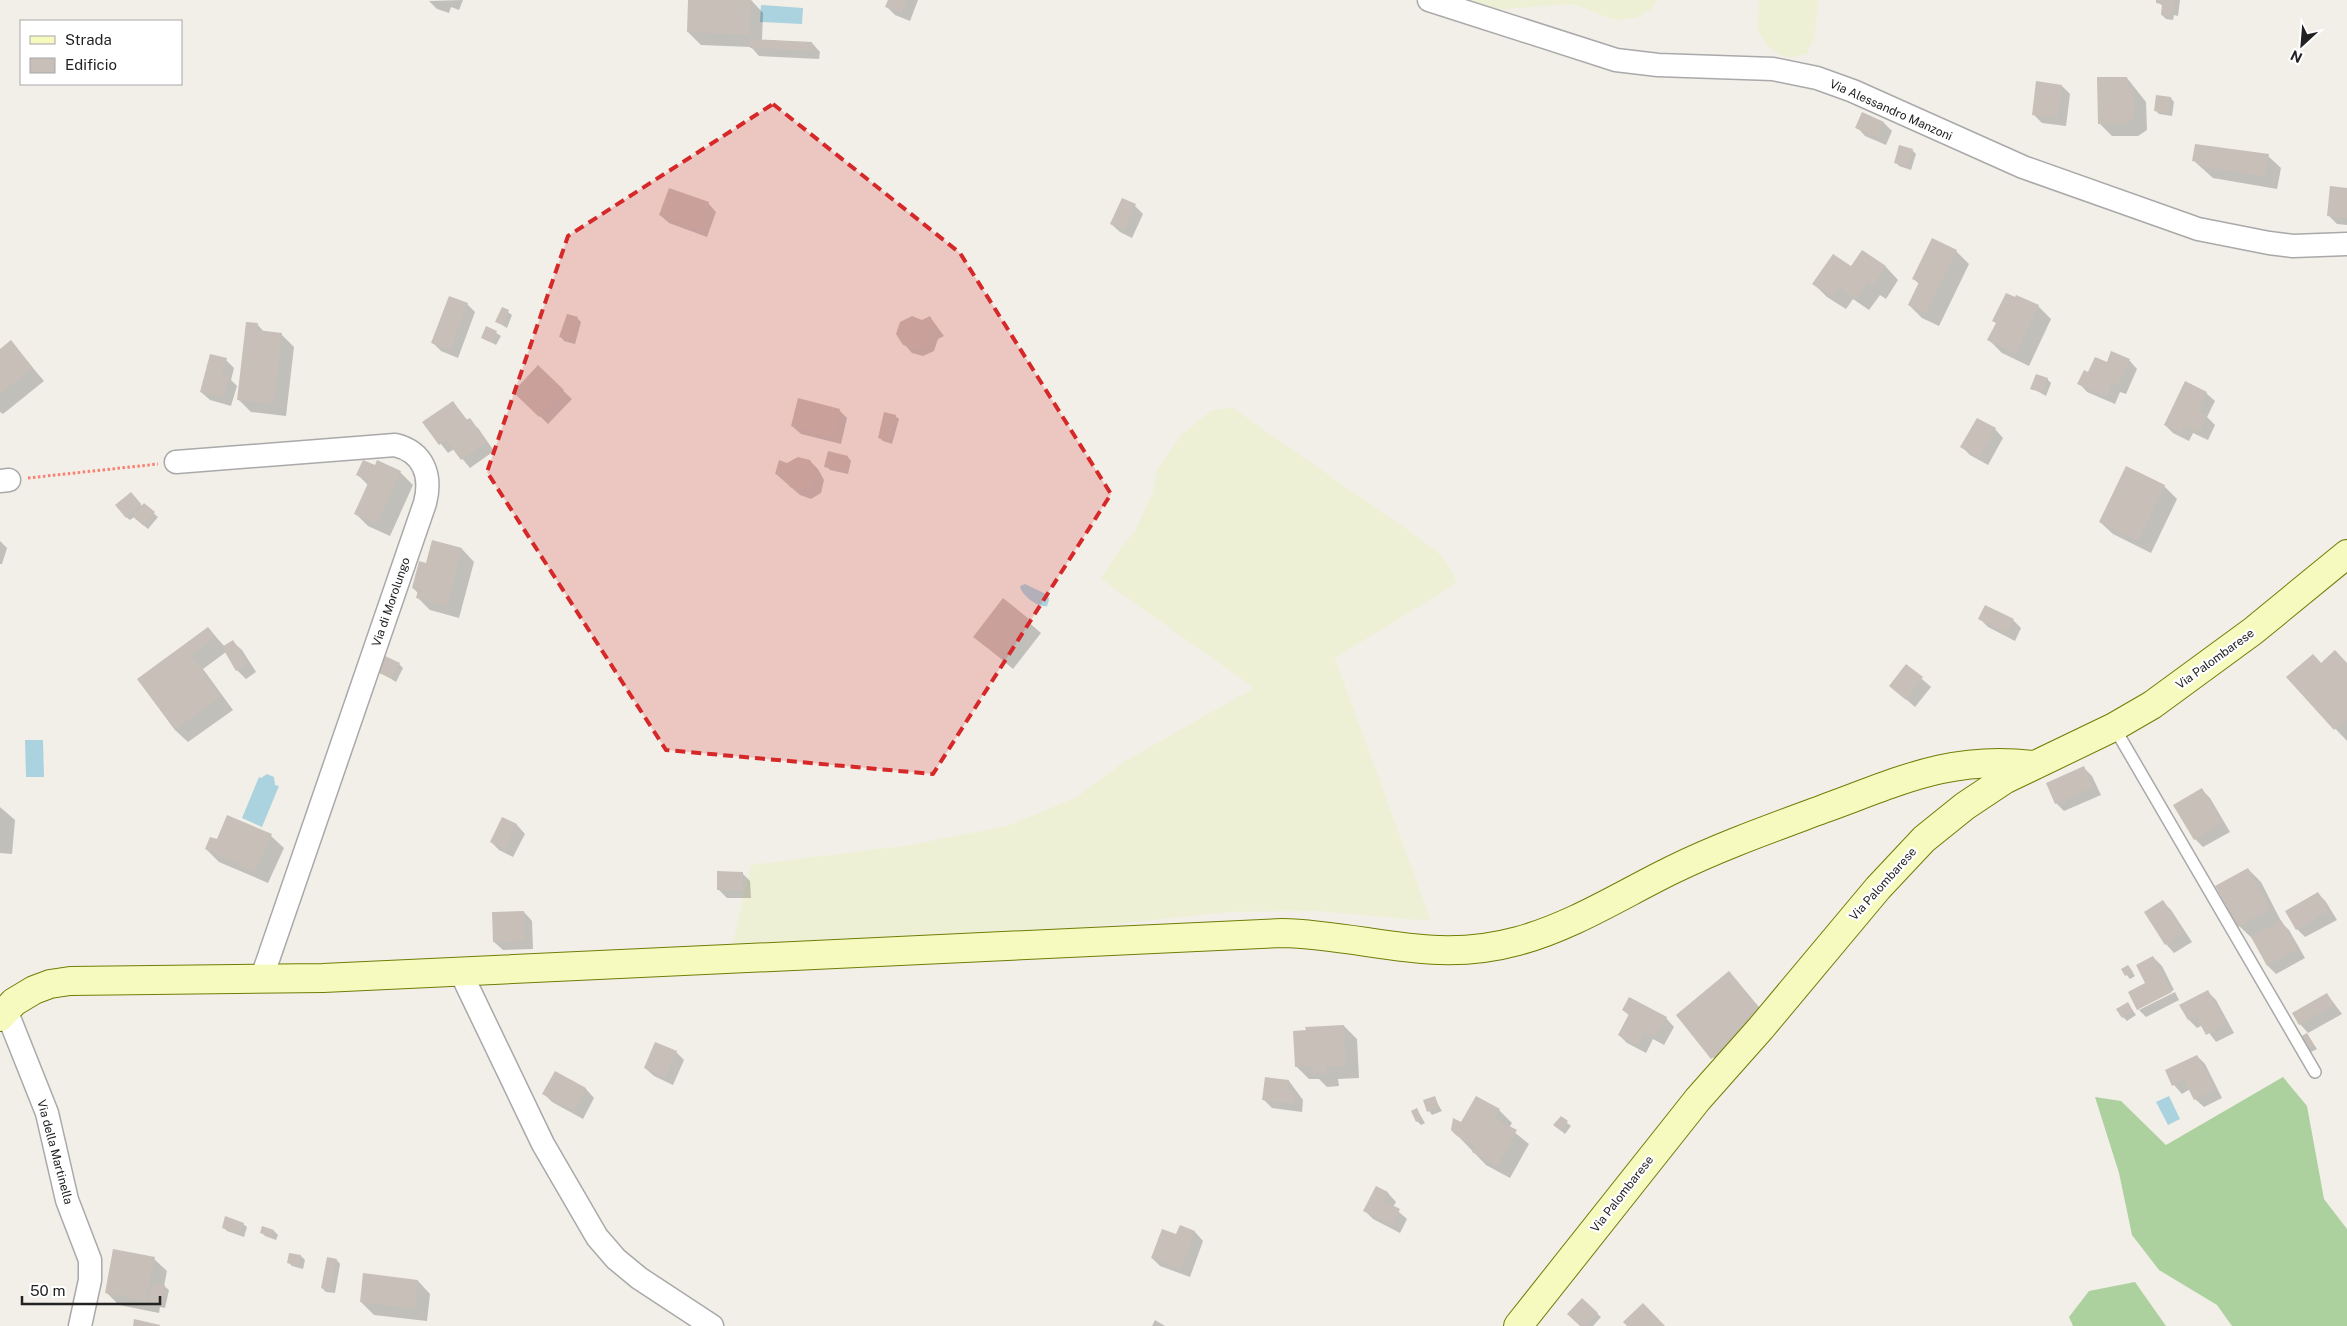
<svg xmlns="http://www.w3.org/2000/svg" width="2347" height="1326" font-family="'Public Sans',sans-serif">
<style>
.farmland{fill:#eef0d5}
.forest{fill:#add19e}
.water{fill:#aad3df}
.shadow{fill:#0003}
.building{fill:#c7bfb8}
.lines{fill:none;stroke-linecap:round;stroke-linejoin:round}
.lane-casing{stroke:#a9a9a9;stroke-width:14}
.street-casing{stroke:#a9a9a9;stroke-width:25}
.secondary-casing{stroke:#707d05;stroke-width:30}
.path{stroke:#fa8072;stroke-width:3;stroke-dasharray:2.5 2.5;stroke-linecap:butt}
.lane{stroke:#fff;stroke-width:11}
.street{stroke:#fff;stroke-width:22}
.secondary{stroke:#f7fabf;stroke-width:28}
.marked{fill:#d62828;fill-opacity:0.2;stroke:#d62828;stroke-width:4;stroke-dasharray:10 6;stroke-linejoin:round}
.labels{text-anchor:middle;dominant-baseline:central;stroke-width:4.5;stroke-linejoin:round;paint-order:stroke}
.street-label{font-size:12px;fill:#222;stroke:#fff}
</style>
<rect width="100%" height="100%" fill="#f2efe9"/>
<g class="farmland">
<polygon points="1454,0 1657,0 1653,8 1636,18 1615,20 1573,4 1490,10"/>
<polygon points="1759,0 1818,0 1815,36 1807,54 1787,58 1768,47 1757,28"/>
<polygon points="1233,408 1436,550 1449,566 1457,583 1335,658 1431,921 1315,911 1228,912 1041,932 731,951 751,865 910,845 1007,826 1075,798 1127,760 1254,688 1101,579 1120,548 1135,531 1153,491 1157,470 1181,435 1212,410"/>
</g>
<g class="forest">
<polygon points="2283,1077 2307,1106 2324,1199 2347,1229 2347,1326 2232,1326 2217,1305 2159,1270 2132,1235 2119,1173 2095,1097 2121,1101 2166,1145"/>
<polygon points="2135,1282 2166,1326 2073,1326 2069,1317 2089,1291"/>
</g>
<g class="water">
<polygon points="761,5 803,8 802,24 760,22"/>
<path d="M1025,584L1048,595L1049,600L1047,606C1038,608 1021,595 1020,586Z"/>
<polygon points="25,740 43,740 44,777 26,777"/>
<polygon points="267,774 274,777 275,785 279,786 262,827 242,818 259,777 261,778"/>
<polygon points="2169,1096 2180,1119 2168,1125 2156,1102"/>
</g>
<g class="shadow">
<polygon points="463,0 459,10 451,7 449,13 437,9 429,1"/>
<polygon points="689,0 751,0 763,13 762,40 812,43 820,52 819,59 759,56 751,47 701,45 688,32"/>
<polygon points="889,0 918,0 910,21 895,15 887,7"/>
<polygon points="2157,0 2180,0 2178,16 2174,15 2173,20 2166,19 2162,15 2163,6 2157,2"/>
<polygon points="2127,78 2146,102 2147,130 2138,136 2112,136 2099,123"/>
<polygon points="2062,86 2070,94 2066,126 2042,123 2034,115"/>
<polygon points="2171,98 2174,102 2172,116 2159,114 2155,110"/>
<polygon points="1884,123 1892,131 1886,145 1865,136 1857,127"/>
<polygon points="1912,150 1916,154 1911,170 1899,166 1896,162"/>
<polygon points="2268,156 2281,168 2277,189 2213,178 2193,160"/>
<polygon points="2347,189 2347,225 2337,224 2329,216"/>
<polygon points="708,203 716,212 707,237 669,223 660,215"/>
<polygon points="1135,206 1143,214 1132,238 1120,232 1111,224"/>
<polygon points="1863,251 1886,267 1898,280 1886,299 1880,295 1869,310 1853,299 1846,309 1827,297 1814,284 1851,268"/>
<polygon points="1956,251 1969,264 1939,326 1922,318 1909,305 1919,284 1914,279"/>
<polygon points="467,304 475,312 458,358 441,351 433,343"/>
<polygon points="2038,306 2051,319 2029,366 2002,353 1989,340 1997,324 1994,321"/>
<polygon points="502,308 512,315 507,328 497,322"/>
<polygon points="930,317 944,336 938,339 934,351 923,356 912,353 904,344 923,321"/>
<polygon points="577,318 581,322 575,344 564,341 561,337"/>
<polygon points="257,324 264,332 281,334 294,347 286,416 251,412 238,399"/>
<polygon points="487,327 501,336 496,345 482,337"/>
<polygon points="11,342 44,381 3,414 0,412 0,350"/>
<polygon points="226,360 234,368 231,380 237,386 231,406 210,400 201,392"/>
<polygon points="2129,360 2137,369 2126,394 2120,392 2115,404 2087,392 2079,383 2089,374 2107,363"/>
<polygon points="538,367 572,399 548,424 515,392"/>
<polygon points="2047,379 2051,383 2046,396 2032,388"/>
<polygon points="2206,393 2215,401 2207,417 2215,425 2208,440 2193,433 2189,441 2173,433 2165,425"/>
<polygon points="453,402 468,421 478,428 494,451 470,468 454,449 448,453 424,422"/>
<polygon points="839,410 847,418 841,444 801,434 792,426"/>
<polygon points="895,416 899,419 892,444 883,441 879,437"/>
<polygon points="1995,429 2003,438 1988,465 1970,455 1962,447"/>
<polygon points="848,457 851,461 848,474 830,470 826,466"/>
<polygon points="810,461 818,469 824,480 821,493 811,499 800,495 776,474 787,464"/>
<polygon points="2126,468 2164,486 2177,499 2151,553 2113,534 2100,522"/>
<polygon points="400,472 413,485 390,536 368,526 356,514 368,485 358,475"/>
<polygon points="135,497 142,506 144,505 158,517 148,529 134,517 130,520 126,517"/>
<polygon points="0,541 7,548 2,564 0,564"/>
<polygon points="462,549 474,562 459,618 430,610 417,597 418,593 413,588 427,564"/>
<polygon points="1003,600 1041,633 1013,669 975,637"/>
<polygon points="1980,619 2013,620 2021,628 2015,641 1988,627"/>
<polygon points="208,628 225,647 233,642 242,650 256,672 246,679 237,670 226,652 203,669 233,710 188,742 175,730 138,679"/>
<polygon points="399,664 403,668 396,682 377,670"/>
<polygon points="2321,664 2347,664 2347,741 2288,678"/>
<polygon points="1907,666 1931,687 1915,707 1891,686"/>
<polygon points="2084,768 2092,776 2101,795 2064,811 2056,803"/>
<polygon points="2202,790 2210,798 2230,832 2203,847 2195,839"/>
<polygon points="0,807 15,820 12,854 0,853"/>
<polygon points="503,818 517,825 525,834 513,857 499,850 491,842"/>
<polygon points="271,836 284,848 268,883 219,862 206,849"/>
<polygon points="2248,869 2261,882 2282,923 2289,930 2305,958 2276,974 2268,966 2253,939 2239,926 2217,886"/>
<polygon points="742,873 750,881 751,898 727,898 719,890"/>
<polygon points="2318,893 2326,902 2337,920 2305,937 2297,929"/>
<polygon points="2163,902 2171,910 2192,942 2174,953 2166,944 2146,912"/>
<polygon points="524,912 532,921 533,949 503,950 494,942"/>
<polygon points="2153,957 2162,966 2174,990 2139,1007 2139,1010 2175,992 2179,1000 2146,1017 2138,1009"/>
<polygon points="2128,966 2135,976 2130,979 2122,969"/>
<polygon points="1729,973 1776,1027 1725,1071 1677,1016"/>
<polygon points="2208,992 2216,1000 2234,1033 2216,1042 2203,1025 2197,1028 2189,1020"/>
<polygon points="2327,994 2342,1014 2308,1033 2300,1024"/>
<polygon points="2127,1003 2136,1015 2127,1021 2123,1017"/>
<polygon points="1623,1010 1666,1018 1674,1027 1664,1045 1653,1039 1646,1053 1627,1043 1619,1035 1630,1016"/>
<polygon points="1344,1026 1357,1039 1359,1078 1338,1079 1339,1086 1327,1087 1319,1079 1309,1079 1296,1066"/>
<polygon points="2307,1034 2317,1049 2311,1052 2308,1048"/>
<polygon points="676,1052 684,1060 673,1085 654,1076 645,1068"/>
<polygon points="2197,1056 2205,1064 2222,1098 2204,1107 2195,1099 2190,1089 2182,1094 2174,1085 2166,1071"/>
<polygon points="555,1073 586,1089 594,1098 583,1119 552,1102 544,1094"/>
<polygon points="1289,1081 1303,1100 1302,1112 1272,1108 1264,1100"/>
<polygon points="1434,1098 1442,1111 1432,1115 1429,1111"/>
<polygon points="1417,1110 1425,1123 1421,1125 1417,1121"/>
<polygon points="1499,1110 1512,1123 1509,1128 1529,1144 1510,1178 1486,1165 1458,1136 1462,1124"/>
<polygon points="1561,1118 1571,1126 1565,1134 1559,1129"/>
<polygon points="1376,1188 1388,1193 1396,1202 1393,1207 1407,1219 1400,1233 1373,1219 1365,1211"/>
<polygon points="243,1224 247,1227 244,1237 227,1231 223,1227"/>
<polygon points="1180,1227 1195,1232 1203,1241 1190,1277 1160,1266 1152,1258 1177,1236"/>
<polygon points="263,1228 274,1231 278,1235 276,1240 265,1236 261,1232"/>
<polygon points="290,1254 301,1256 305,1260 303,1269 292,1266 288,1262"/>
<polygon points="154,1259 167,1271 164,1286 169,1290 165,1308 160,1307 159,1313 119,1305 106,1292"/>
<polygon points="337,1260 340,1264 335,1293 326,1292 322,1288"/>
<polygon points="418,1281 430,1294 427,1321 374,1315 361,1302"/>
<polygon points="1582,1300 1601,1317 1593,1326 1582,1326"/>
<polygon points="1155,1320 1165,1326 1152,1326"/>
</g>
<g class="building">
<polygon points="688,0 751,0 750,35 687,32"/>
<polygon points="888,0 907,0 902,13 885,7"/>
<polygon points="2156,0 2176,0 2174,12 2170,12 2170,17 2161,15 2162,4 2156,3"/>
<polygon points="750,39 812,42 812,51 750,48"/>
<polygon points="2097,77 2127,77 2128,88 2134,88 2134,117 2125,124 2098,124"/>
<polygon points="2036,81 2062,85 2058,118 2032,115"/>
<polygon points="2156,95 2171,97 2169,113 2154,111"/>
<polygon points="1862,112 1884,122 1878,137 1855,128"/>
<polygon points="2195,144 2269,154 2265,177 2199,166 2199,162 2192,161"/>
<polygon points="1899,145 1913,149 1907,167 1894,163"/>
<polygon points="2330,186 2347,188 2347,218 2327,216"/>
<polygon points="669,188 709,202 699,230 659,215"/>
<polygon points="1122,198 1136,204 1124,230 1110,224"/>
<polygon points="1932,238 1957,250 1926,314 1908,305 1919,282 1912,279"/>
<polygon points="1862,250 1886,266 1872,287 1867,283 1856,299 1840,287 1833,298 1812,284 1833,254 1851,266"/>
<polygon points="2006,293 2015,297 2016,295 2039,305 2016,354 1987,340 1996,323 1992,321"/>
<polygon points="449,296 468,303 450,350 431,343"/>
<polygon points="502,307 509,310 503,325 495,322"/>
<polygon points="567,314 578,317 571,341 559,337"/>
<polygon points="912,316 922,320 930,316 936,327 930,331 926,343 914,349 903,345 896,334 900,322"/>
<polygon points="246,322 258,323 257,330 282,333 274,404 237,400"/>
<polygon points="486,326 497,331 492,343 481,338"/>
<polygon points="11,340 33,368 0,394 0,349"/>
<polygon points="2111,351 2130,359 2117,387 2112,384 2106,397 2077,384 2084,370 2088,372 2095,357 2107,362"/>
<polygon points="210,354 227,358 222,375 229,377 223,398 200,392"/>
<polygon points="538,365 564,390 539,417 513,392"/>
<polygon points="2036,374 2048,378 2043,393 2030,389"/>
<polygon points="2185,381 2207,392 2198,411 2207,416 2199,433 2185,425 2181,433 2164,425"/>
<polygon points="798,398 840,409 833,437 791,426"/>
<polygon points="453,401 466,420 470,418 487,442 461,460 446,440 439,445 422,422"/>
<polygon points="884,412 896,415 889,441 878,438"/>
<polygon points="1977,418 1996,428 1979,458 1960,447"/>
<polygon points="828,451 848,456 844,471 824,467"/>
<polygon points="798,457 810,460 816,471 813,484 802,491 790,487 784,477 775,474 779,460 787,463"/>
<polygon points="363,460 375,465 377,460 401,471 377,524 354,514 369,481 356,475"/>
<polygon points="2126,466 2165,485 2138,541 2099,522"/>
<polygon points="131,492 141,504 126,518 115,505"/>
<polygon points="144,503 155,512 144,526 132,516"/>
<polygon points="432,540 462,548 447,606 416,598 418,590 412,588 419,561 426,563"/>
<polygon points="1003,598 1029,619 999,657 973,637"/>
<polygon points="1985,605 2014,619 2007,633 1978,619"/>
<polygon points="208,627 216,637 191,656 221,696 175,730 137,679"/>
<polygon points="233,640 248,664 236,671 222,647"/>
<polygon points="2335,650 2347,663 2347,719 2334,730 2286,677 2313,654 2321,663"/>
<polygon points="383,655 400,663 392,679 375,671"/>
<polygon points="1906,664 1923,677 1906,700 1889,686"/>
<polygon points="2084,766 2093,787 2055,804 2046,783"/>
<polygon points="2202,788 2222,823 2194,840 2173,805"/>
<polygon points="227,815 272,834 255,872 205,849 210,837 217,839"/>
<polygon points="502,817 517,824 505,849 490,842"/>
<polygon points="2248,868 2271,909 2238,927 2215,886"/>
<polygon points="717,871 743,872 743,890 717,890"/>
<polygon points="2318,892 2329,911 2296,930 2285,911"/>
<polygon points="2163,900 2184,933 2165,945 2144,912"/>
<polygon points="524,911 525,941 493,942 492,912"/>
<polygon points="2281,920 2298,949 2267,966 2251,937"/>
<polygon points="2153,956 2172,992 2137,1010 2128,992 2145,983 2136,965"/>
<polygon points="2128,965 2133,972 2125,976 2121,969"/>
<polygon points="1729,971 1768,1018 1741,1035 1711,1059 1676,1015"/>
<polygon points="2208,990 2226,1024 2206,1035 2196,1016 2188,1020 2179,1005"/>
<polygon points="2327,993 2334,1005 2299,1025 2292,1013"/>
<polygon points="1629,997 1667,1017 1656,1037 1645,1032 1637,1046 1618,1035 1629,1014 1622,1010"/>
<polygon points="2128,1002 2133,1011 2122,1018 2116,1009"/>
<polygon points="1344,1025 1346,1066 1326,1067 1326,1074 1313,1074 1313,1066 1295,1067 1293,1031 1306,1030 1305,1027"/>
<polygon points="2307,1033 2314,1045 2307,1049 2300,1037"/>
<polygon points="655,1042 677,1051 665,1078 644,1068"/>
<polygon points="2197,1055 2215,1090 2194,1100 2184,1080 2172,1086 2165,1070"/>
<polygon points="555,1071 586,1088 574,1111 542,1094"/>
<polygon points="1265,1077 1289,1080 1288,1090 1296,1091 1294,1104 1262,1100"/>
<polygon points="1435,1096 1439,1107 1427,1112 1423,1100"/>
<polygon points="1476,1096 1500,1109 1494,1118 1517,1130 1497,1166 1472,1152 1475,1146 1457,1136 1451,1130 1453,1118 1461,1122"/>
<polygon points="1417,1108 1422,1119 1416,1122 1411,1111"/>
<polygon points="1561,1116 1568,1121 1561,1131 1553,1125"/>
<polygon points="1376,1186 1388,1192 1384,1201 1400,1209 1392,1225 1363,1211"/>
<polygon points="225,1216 244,1223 240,1234 222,1228"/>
<polygon points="1180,1225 1195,1231 1181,1270 1151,1258 1162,1229 1176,1234"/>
<polygon points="262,1226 274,1230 272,1237 260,1233"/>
<polygon points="113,1249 155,1257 146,1301 105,1293"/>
<polygon points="289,1253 301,1255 299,1266 287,1263"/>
<polygon points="327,1257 337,1259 331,1290 321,1288"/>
<polygon points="363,1273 418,1280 415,1309 360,1302"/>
<polygon points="153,1283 165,1285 161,1305 149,1302"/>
<polygon points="1582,1298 1598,1313 1586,1326 1580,1326 1567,1314"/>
<polygon points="1643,1303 1665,1326 1627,1326 1623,1322"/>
<polygon points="134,1319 160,1325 160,1326 133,1326"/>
</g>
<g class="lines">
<defs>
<polyline id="lane" points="2114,727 2315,1072"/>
<g id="street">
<polyline points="1429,0 1616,60 1658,65 1773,69 1817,78 1853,91 2023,167 2198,229 2269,243 2293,246 2347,244"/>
<path d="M176,462L395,445C424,452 432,476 425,503L261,980"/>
<polyline points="0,481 9,480"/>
<polyline points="461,973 543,1144 597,1237 616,1259 639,1278 712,1326"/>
<polyline points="6,1010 47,1113 67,1200 90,1260 90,1280 80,1326"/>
</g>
<g id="secondary">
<path d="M0,1017L14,1002L34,990L50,984L70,981L323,978L1282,933C1367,935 1431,965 1518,941C1573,926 1621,895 1672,870C1721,846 1772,828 1823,809C1898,782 1950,755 2033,765"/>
<polyline points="1518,1326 1698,1099 1761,1028 1878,888 1924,839 1965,806 2004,780 2114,727 2152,705 2253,631 2347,554"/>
</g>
</defs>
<use href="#lane" class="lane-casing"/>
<use href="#street" class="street-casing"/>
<use href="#secondary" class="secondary-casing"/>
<polyline class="path" points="28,478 158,464"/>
<use href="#lane" class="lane"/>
<use href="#street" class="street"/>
<use href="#secondary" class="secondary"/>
</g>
<path class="marked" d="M773,104L960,253L1111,494L933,774L666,750L487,472L568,236Z"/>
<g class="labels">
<g class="street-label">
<text transform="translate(1891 110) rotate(24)">Via Alessandro Manzoni</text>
<text transform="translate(391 602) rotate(-71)">Via di Morolungo</text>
<text transform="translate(2215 659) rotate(-36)">Via Palombarese</text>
<text transform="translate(1883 884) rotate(-48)">Via Palombarese</text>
<text transform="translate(55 1152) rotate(75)">Via della Martinella</text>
<text transform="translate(1622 1194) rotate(-52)">Via Palombarese</text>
</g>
</g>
<rect x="20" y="20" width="162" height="65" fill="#ffffff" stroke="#a7a7a7"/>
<rect x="30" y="36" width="25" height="8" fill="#f7fabf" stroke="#a7a7a7"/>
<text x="65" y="45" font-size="15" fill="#222222">Strada</text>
<rect x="30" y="58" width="25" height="15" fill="#c7bfb8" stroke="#a7a7a7"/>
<text x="65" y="70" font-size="15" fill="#222222">Edificio</text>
<g transform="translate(2302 45) rotate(206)" stroke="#ffffff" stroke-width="4" paint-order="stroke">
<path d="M0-4L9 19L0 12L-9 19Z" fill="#222222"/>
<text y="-8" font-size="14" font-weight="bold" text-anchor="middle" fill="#222222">N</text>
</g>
<path d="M22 1296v8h138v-8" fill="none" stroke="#222222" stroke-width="2.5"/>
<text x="30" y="1296" font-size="15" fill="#222222" stroke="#ffffff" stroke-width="4" paint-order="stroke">50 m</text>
</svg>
